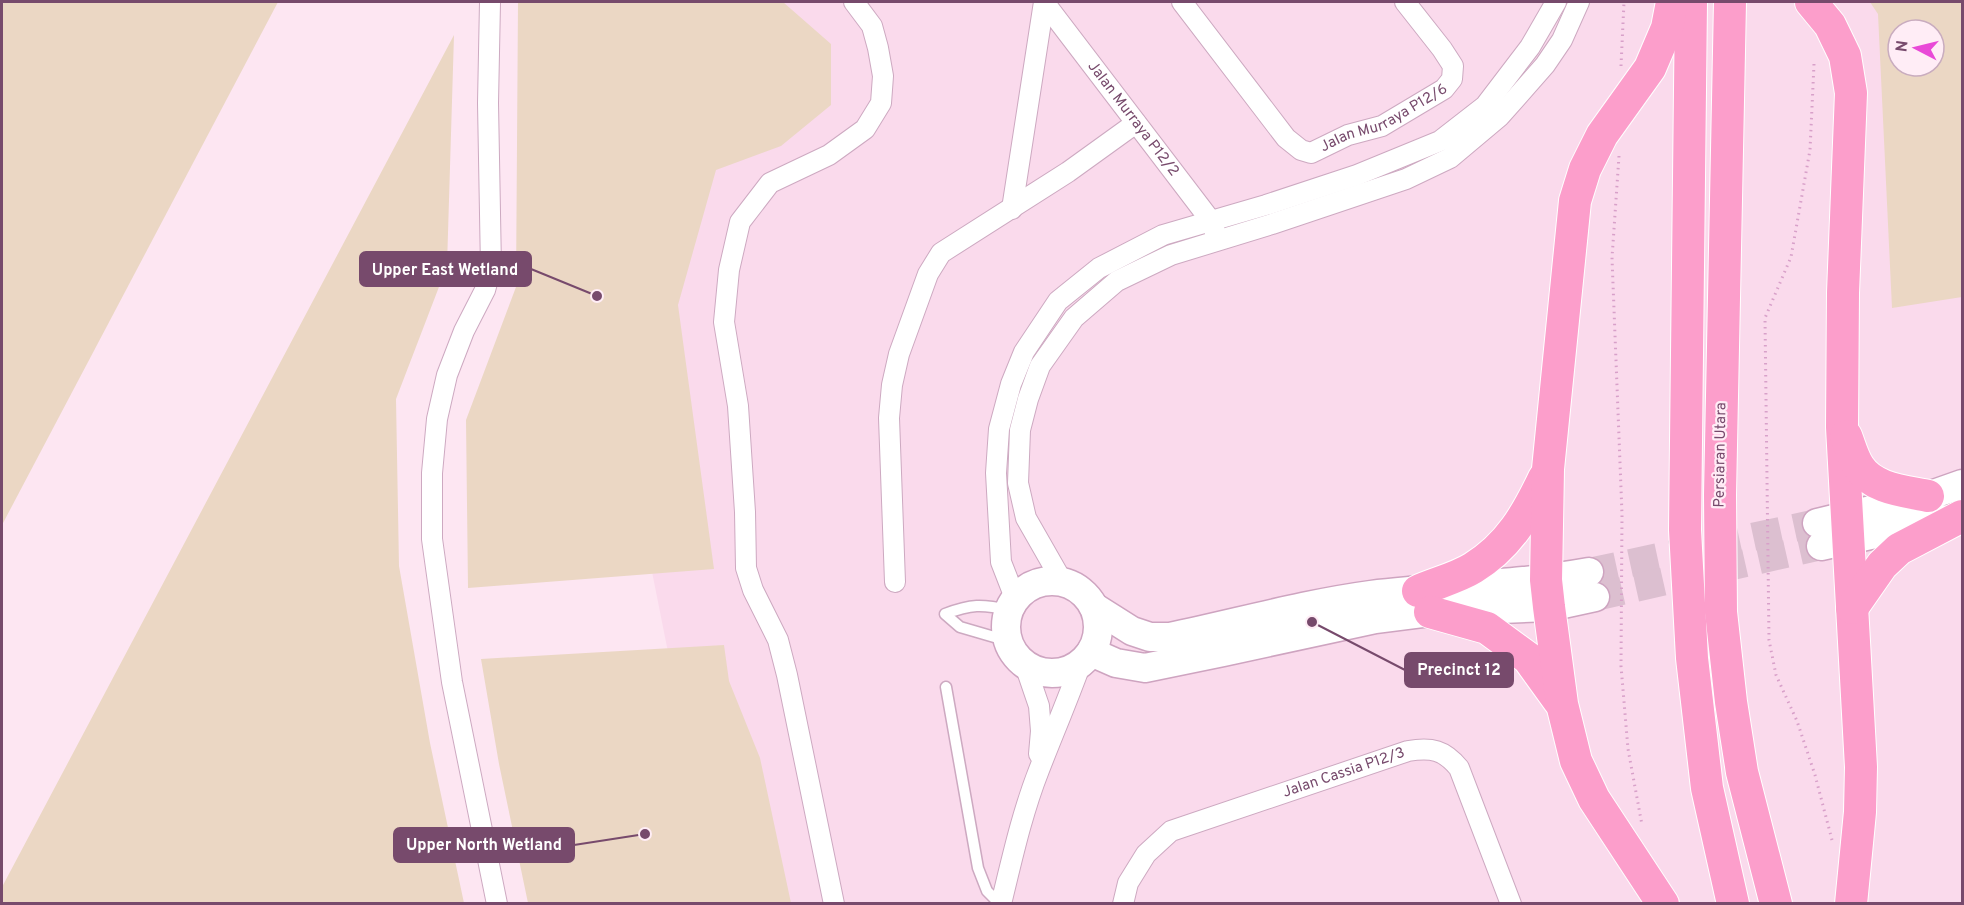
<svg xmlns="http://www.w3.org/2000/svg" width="1964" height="905" font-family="Overpass,sans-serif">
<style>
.residential{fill:#fadaec;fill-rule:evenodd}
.green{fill:#ebd7c4;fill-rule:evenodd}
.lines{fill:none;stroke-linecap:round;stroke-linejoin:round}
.secondary-tunnel{stroke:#dcbfd0;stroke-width:28;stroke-dasharray:28 14;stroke-linecap:butt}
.lane-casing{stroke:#cda9c1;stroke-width:13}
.street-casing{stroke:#cda9c1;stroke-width:22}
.secondary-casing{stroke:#cea4c0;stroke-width:31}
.primary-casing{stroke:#fff;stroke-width:34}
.path{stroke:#d8a0c9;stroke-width:3;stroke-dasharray:1.5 4.5;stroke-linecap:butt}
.lane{stroke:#fff;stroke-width:10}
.street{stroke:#fff;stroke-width:20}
.secondary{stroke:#fff;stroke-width:28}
.primary{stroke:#fc9ecb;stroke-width:32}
.labels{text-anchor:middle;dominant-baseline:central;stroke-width:4.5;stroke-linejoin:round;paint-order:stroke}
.street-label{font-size:15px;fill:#774a6c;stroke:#ffedf6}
.leader{fill:none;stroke:#774a6c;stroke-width:2}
.callout-dot{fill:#774a6c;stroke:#ffedf6;stroke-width:2}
.callout{fill:#774a6c;stroke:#774a6c;stroke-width:2}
.callout-label{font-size:16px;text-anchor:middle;font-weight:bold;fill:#fff}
</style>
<rect width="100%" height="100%" fill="#fde6f2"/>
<path class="residential" d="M627,2H1962V903H718L606,341ZM1898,30H1934V66H1898Z"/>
<g class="green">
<polygon points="2,2 278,2 2,525"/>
<polygon points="518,2 783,2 831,44 831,105 781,146 716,170 678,305 714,569 468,588 466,420 516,287"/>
<path d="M1870,2H1962V297L1892,308L1878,14ZM1898,30H1934V66H1898Z"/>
<polygon points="454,35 447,266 396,399 399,566 430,743 464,903 2,903 2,887"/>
<polygon points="724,645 729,681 760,758 791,903 528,903 499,764 481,659"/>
</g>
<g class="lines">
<g class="secondary-tunnel">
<polyline points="1589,572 1817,523"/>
<polyline points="1595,597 1821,546"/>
</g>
<defs>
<g id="lane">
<path d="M1008,641L960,627L945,614C971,604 982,604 1009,610"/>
<polyline points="946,687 978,868 987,891 1000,904"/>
</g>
<g id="street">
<polyline points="490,2 488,103 491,268 485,290 464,331 447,375 437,419 432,473 432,539 452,682 497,904"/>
<path id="s1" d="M1044,2L1211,221L1215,232"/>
<path id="s2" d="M1182,2L1286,138L1301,150L1311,153L1348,135L1382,126L1444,89L1452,79L1453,66L1442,49L1405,2"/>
<polyline points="1012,209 1044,2"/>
<polyline points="1062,581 1026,518 1018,483 1020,430 1028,399 1040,366 1074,318 1117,281 1171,255 1272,224 1406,179 1450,158 1500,116 1545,65 1562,40 1579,2"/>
<polyline points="895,582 889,418 892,385 899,354 928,274 941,253 1068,172 1136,123"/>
<polyline points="1015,598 1001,562 996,473 999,429 1011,384 1024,352 1058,301 1099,268 1163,235 1266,205 1357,175 1440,141 1485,106 1530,47 1556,2"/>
<polyline points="1025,665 1039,706 1041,731 1039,754"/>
<polyline points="834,904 787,675 778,640 753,590 746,568 745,512 738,406 724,322 729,270 740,222 770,183 829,155 865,129 881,103 883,76 878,48 872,26 854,2"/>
<path d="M1001,904C1012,859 1022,813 1039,770C1053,734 1068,699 1081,663"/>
<path id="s3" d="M1123,904L1128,883L1146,854L1171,831L1408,751C1432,747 1444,750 1459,768L1511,904"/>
</g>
<g id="secondary">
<polyline points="1817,523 1928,496 1962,484"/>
<polyline points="1821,546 1942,519"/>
<circle cx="1052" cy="627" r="46"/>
<path d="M1094,607L1132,631L1150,637H1170C1237,623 1304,604 1371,595C1444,586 1517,585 1589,572"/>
<polyline points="1091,652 1116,663 1145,668 1223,652 1375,619 1430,612 1549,607 1595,597"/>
</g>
<g id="primary">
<polyline points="1691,2 1685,530 1692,658 1707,788 1733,904"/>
<polyline points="1730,2 1720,495 1721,612 1731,702 1742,772 1776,904"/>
<polyline points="1811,2 1830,25 1845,56 1851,93 1843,293 1842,427 1861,767 1860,812 1851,904"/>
<path d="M1846,436C1850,446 1853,458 1859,467C1873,489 1904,491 1928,496"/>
<path d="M1418,591C1436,583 1457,578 1473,568C1509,546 1527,514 1544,478"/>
<polyline points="1852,608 1882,565 1899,549 1962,516"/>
<polyline points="1430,612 1487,628 1528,658 1559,701"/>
<polyline points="1663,904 1594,799 1576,761 1562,704 1549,607 1546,580 1548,469 1575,201 1585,169 1602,135 1650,68 1667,28 1672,2"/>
</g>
</defs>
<use href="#lane" class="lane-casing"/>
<use href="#street" class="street-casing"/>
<use href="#secondary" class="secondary-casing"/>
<use href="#primary" class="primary-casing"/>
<g class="path">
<polyline points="1814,64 1810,150 1791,257 1765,318 1769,640 1776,675 1797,721 1815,775 1832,840"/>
<polyline points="1621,66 1624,2"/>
<polyline points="1619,156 1612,258 1622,514 1621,666 1628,749 1642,825"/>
</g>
<use href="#lane" class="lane"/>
<use href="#street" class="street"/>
<use href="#secondary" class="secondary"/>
<use href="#primary" class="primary"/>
</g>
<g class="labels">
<g class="street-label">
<text stroke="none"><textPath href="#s2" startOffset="282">Jalan Murraya P12/6</textPath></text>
<text stroke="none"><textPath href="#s1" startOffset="147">Jalan Murraya P12/2</textPath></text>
<text transform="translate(1721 455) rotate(-89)">Persiaran Utara</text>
<text stroke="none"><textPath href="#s3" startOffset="272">Jalan Cassia P12/3</textPath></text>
</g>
</g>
<path class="leader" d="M597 296L531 269M1312 622L1405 670M645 834L574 845"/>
<g class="callout-dot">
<circle cx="597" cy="296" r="6"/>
<circle cx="1312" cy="622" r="6"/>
<circle cx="645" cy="834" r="6"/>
</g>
<g class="callout">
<rect x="360" y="252" width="171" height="34" rx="6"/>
<rect x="1405" y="653" width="108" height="34" rx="6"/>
<rect x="394" y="828" width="180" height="34" rx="6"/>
</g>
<g class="callout-label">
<text x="445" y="275">Upper East Wetland</text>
<text x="1459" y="675">Precinct 12</text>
<text x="484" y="850">Upper North Wetland</text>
</g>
<rect width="1964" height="905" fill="none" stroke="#774a6c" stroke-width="6"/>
<g transform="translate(1916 48) rotate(277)"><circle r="28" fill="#ffedf6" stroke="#c9acbf" stroke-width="1.5"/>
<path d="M0-4.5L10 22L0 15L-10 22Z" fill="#e949d7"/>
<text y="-9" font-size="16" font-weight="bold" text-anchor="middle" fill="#774a6c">N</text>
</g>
</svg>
